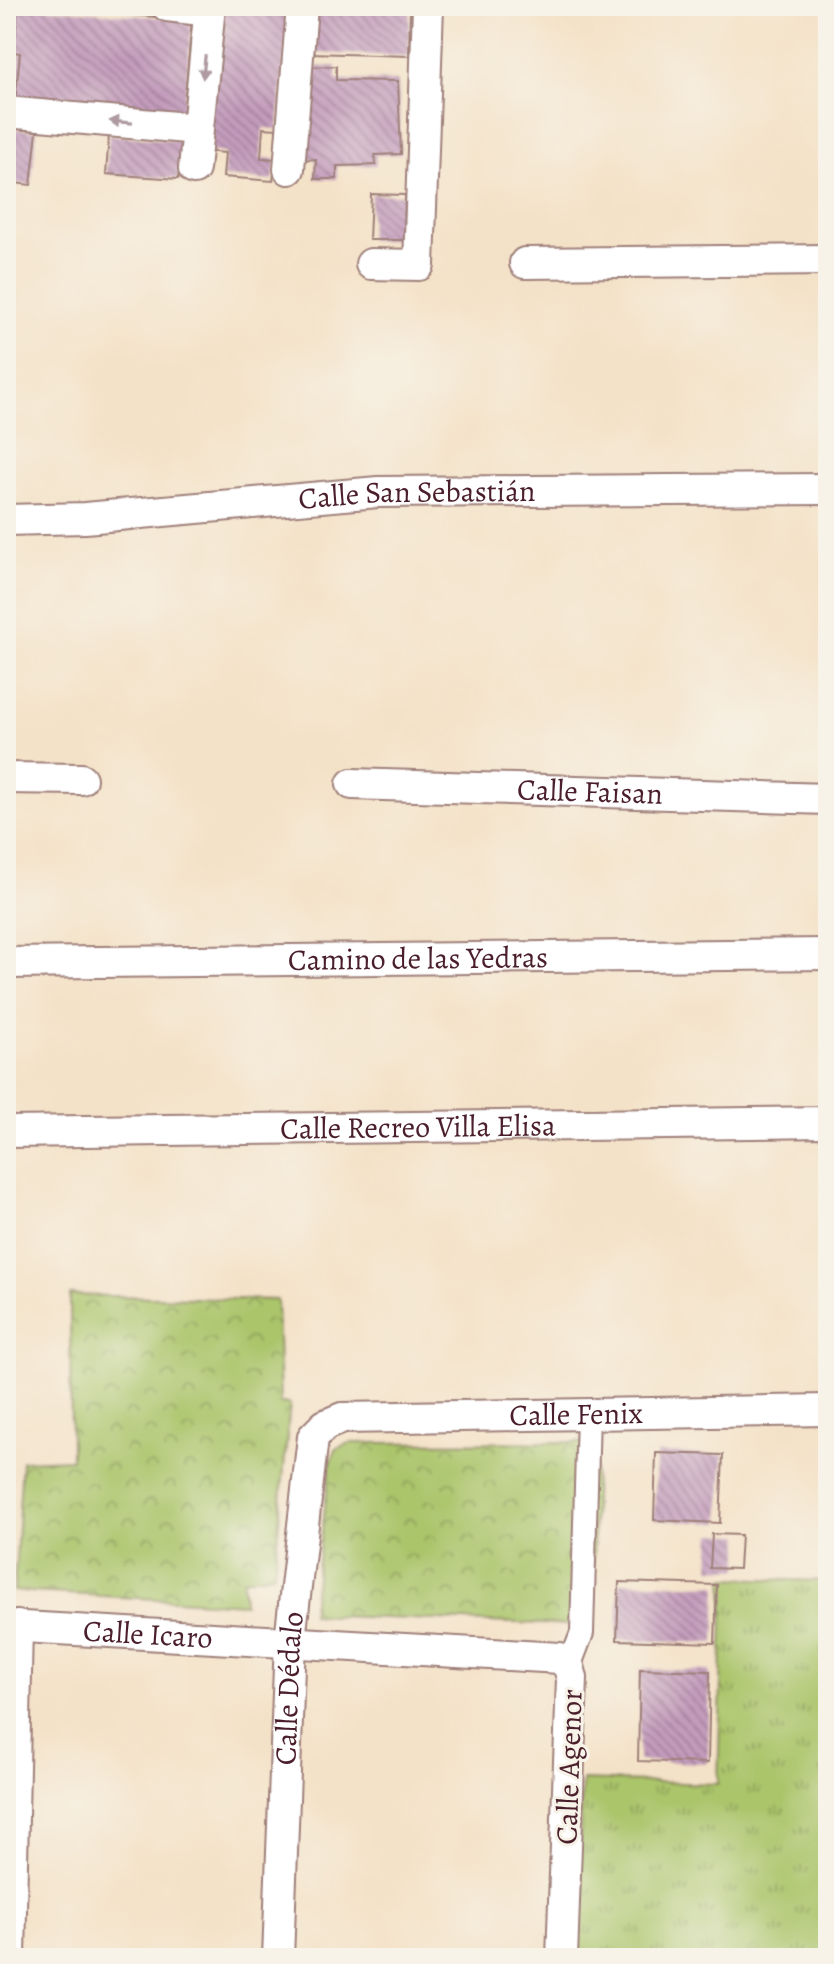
<svg xmlns="http://www.w3.org/2000/svg" width="834" height="1964" font-family="Alegreya,serif">
<style>
.grass{fill:url(#grass-tufts);stroke:#7a724b;stroke-width:2}
.park{fill:url(#park-crowns);stroke:#7a724b;stroke-width:2}
.building{fill:url(#building-back-hatch)}
.lines{fill:none;stroke-linecap:round;stroke-linejoin:round}
.pedestrian-casing{stroke:#9f807a;stroke-width:26}
.minor-casing{stroke:#9f807a;stroke-width:34}
.pedestrian{stroke:#fff;stroke-width:22}
.minor{stroke:#fff;stroke-width:30}
.oneway{fill:#ae9aa0}
.labels{text-anchor:middle;dominant-baseline:central;stroke-width:6;stroke-linejoin:round;paint-order:stroke}
.street-label{font-size:30px;fill:#4a1f2b;stroke:#f7f3e8}
</style>
<defs>
<pattern id="grass-tufts" width="24" height="20" patternUnits="userSpaceOnUse" patternTransform="scale(2)"><rect width="24" height="20" fill="#aac56b"/><path d="M3 7l-1-3M5 7V3M7 7l1-3M15 17l-1-3M17 17v-4M19 17l1-3" fill="none" stroke="#8c9f58"/></pattern>
<pattern id="park-crowns" width="20" height="18" patternUnits="userSpaceOnUse" patternTransform="scale(2)"><rect width="20" height="18" fill="#aac56b"/><path d="M2 6a3 3 0 1 1 6 0M12 15a3 3 0 1 1 6 0" fill="none" stroke="#8c9f58"/></pattern>
<pattern id="building-back-hatch" width="6" height="6" patternUnits="userSpaceOnUse" patternTransform="scale(2)"><rect width="6" height="6" fill="#c39bbc"/><path d="M-1 5l2 2M0 0l6 6M5-1l2 2" fill="none" stroke="#a07e99"/></pattern>
</defs>
<rect width="100%" height="100%" fill="#f7f3e8"/>
<filter id="ink" filterUnits="userSpaceOnUse"><feTurbulence type="fractalNoise" baseFrequency=".0125" numOctaves="2"/><feDisplacementMap in="SourceGraphic" scale="16" xChannelSelector="R" yChannelSelector="G"/><feConvolveMatrix kernelMatrix="1 2 1 2 8 2 1 2 1" color-interpolation-filters="sRGB"/></filter>
<filter id="wash" filterUnits="userSpaceOnUse"><feTurbulence type="fractalNoise" baseFrequency=".006" numOctaves="4" result="noise"/><feDisplacementMap in="SourceGraphic" scale="32" xChannelSelector="R" yChannelSelector="G"/><feGaussianBlur stdDeviation="1.8" result="paint"/><feColorMatrix in="noise" values="0 0 0 0 0 0 0 0 0 0 0 0 0 0 0 0 0 1.4 0 .05"/><feComposite in="paint" operator="in"/></filter>
<g filter="url(#wash)">
<rect width="100%" height="100%" fill="#f4e2c8"/>
<polygon class="grass" points="724,1578 828,1581 828,1958 576,1958 582,1780 718,1784"/>
<g class="park">
<polygon points="70,1295 277,1300 280,1403 290,1404 274,1574 243,1579 244,1604 14,1591 22,1461 71,1459"/>
<polygon points="595,1442 592,1626 311,1615 331,1460 337,1448 350,1443"/>
</g>
<g id="blocks">
<g class="building">
<polygon points="18,6 192,20 183,117 15,102 20,53 14,52"/>
<polygon points="217,6 289,6 278,129 263,128 261,158 276,159 273,181 223,177 225,153 204,151"/>
<polygon points="313,6 410,6 409,56 311,53"/>
<polygon points="336,66 336,80 398,81 401,154 375,155 376,165 337,166 337,179 315,179 316,159 297,160 307,67"/>
<polygon points="6,128 37,131 31,185 6,182"/>
<polygon points="109,135 182,141 178,179 106,174"/>
<polygon points="371,194 405,195 404,240 369,240"/>
<polygon points="656,1453 723,1455 720,1523 654,1520"/>
<polygon points="712,1534 741,1535 739,1569 710,1568"/>
<polygon points="619,1582 717,1585 715,1643 617,1640"/>
<polygon points="640,1669 710,1671 708,1763 638,1761"/>
</g>
</g>
</g>
<g filter="url(#ink)">
<use href="#blocks" fill-opacity="0" stroke="#9f807a" stroke-width="2"/>
<g class="lines">
<defs>
<polyline id="pedestrian" points="569,1667 582,1633 588,1414"/>
<g id="minor">
<polyline points="167,6 210,11"/>
<polyline points="6,112 198,129"/>
<polyline points="194,169 210,6"/>
<polyline points="289,169 302,6"/>
<polyline points="525,263 828,260"/>
<polyline points="371,264 419,265 428,6"/>
<path id="s1" d="M6,520L85,518L378,492L828,489"/>
<polyline points="6,778 81,779"/>
<path id="s2" d="M352,784L828,799"/>
<path id="s3" d="M6,963L828,954"/>
<path id="s4" d="M6,1132L828,1122"/>
<path id="s5" d="M6,1626L560,1658L569,1667L572,1678L562,1958"/>
<polyline points="10,1958 17,1626"/>
<path id="s6" d="M278,1958L290,1640L313,1437L325,1425L342,1418L828,1410"/>
</g>
</defs>
<use href="#pedestrian" class="pedestrian-casing"/>
<use href="#minor" class="minor-casing"/>
<use href="#pedestrian" class="pedestrian"/>
<use href="#minor" class="minor"/>
</g>
<defs><path id="oneway-solid" d="M-6-.8H1V-3.2L6.5 0L1 3.2V.8H-6Z" transform="scale(2)"/></defs>
<g class="oneway">
<use href="#oneway-solid" transform="translate(204 67) rotate(96)"/>
<use href="#oneway-solid" transform="translate(121 122) rotate(-175)"/>
</g>
</g>
<g class="labels">
<g class="street-label">
<text stroke="none"><textPath href="#s1" startOffset="412">Calle San Sebastián</textPath></text>
<text stroke="none"><textPath href="#s2" startOffset="238">Calle Faisan</textPath></text>
<text stroke="none"><textPath href="#s3" startOffset="412">Camino de las Yedras</textPath></text>
<text stroke="none"><textPath href="#s4" startOffset="412">Calle Recreo Villa Elisa</textPath></text>
<text stroke="none"><textPath href="#s6" startOffset="792">Calle Fenix</textPath></text>
<text stroke="none"><textPath href="#s5" startOffset="142">Calle Icaro</textPath></text>
<text stroke="none"><textPath href="#s6" startOffset="270">Calle Dédalo</textPath></text>
<text transform="translate(569 1767) rotate(-88)">Calle Agenor</text>
</g>
</g>
<rect width="834" height="1964" fill="none" stroke="#f7f3e8" stroke-width="32"/>
</svg>
